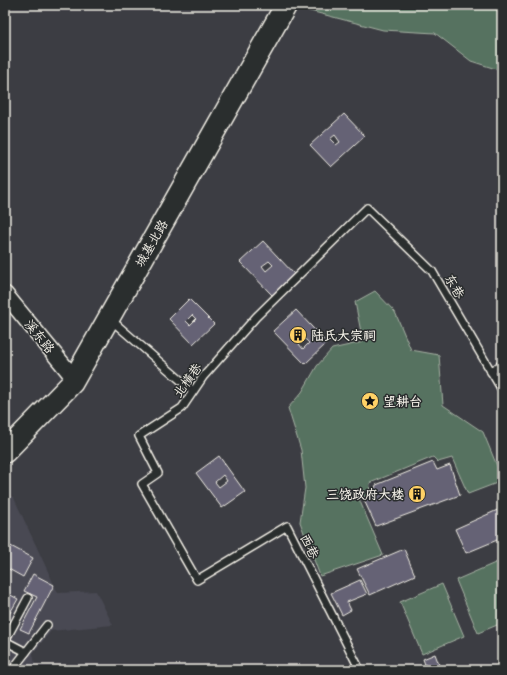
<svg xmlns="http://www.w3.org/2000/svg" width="507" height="675" font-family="'Patrick Hand','LXGW WenKai TC',sans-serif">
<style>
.built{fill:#484852}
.green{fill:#577260;stroke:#a6b2a4}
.building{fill:#656274;stroke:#f4f1e8;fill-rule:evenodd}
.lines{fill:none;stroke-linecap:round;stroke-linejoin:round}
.lane-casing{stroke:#f4f1e8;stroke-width:10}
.street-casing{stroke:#f4f1e8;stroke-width:18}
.secondary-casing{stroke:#f4f1e8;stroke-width:24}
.lane{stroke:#2a2d2e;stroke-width:7}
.street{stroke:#2a2d2e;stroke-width:15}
.secondary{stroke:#2a2d2e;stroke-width:21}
.labels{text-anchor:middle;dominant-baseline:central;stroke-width:3;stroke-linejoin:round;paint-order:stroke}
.street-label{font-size:13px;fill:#f4f1e8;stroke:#2a2d2e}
.poi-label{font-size:13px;font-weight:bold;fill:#f4f1e8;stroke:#2a2d2e;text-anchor:start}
</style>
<rect width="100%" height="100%" fill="#3c3d43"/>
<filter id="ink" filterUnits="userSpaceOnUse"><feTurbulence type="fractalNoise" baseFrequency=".025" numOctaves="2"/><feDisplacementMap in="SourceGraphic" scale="8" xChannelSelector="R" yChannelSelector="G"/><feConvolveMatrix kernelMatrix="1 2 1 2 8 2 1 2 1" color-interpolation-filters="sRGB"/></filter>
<g filter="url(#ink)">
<polygon class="built" points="5,492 14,498 58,593 96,591 113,625 51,631 33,653 36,670 5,670"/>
<g class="green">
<polygon points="287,5 502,5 502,71 471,61 435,33 383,30"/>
<polygon points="375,291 395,312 411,350 439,355 443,405 483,432 502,478 502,481 468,494 452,458 438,462 433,457 370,483 369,495 359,499 383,555 320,576 300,522 305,488 301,450 288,408 302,392 317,366 332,349 363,342 355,302"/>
<polygon points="502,560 502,623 478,633 456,580"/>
<polygon points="442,584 464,636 422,654 400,602"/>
</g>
<g class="building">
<path d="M344,114L365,136L331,167L310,145ZM335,135L340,142L336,145L330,139Z"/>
<path d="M263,241L294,274L272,295L240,262ZM269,261L273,265L266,271L262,266Z"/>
<path d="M189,299L214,324L193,344L169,319ZM192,315L196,319L190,325L186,321Z"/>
<path d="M296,310L327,343L305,364L273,331ZM305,339L309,343L303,349L299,344Z"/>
<path d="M219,456L245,492L222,508L196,473ZM223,475L227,481L219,487L215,482Z"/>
<polygon points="433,462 437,470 450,465 460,495 376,526 364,500 374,493 376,485"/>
<polygon points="502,508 502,538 466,553 455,529"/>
<polygon points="5,543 33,558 23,577 5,567"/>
<polygon points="404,549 415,575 370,595 357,569"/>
<polygon points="33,574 54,585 29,633 20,629 37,597 24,591"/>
<polygon points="360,580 367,594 347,602 351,610 342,615 331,593"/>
<polygon points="5,592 18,599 7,618 5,616"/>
<polygon points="435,654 441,670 427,670 423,659"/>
</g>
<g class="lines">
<defs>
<g id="lane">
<polyline points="110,319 193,391"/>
<polyline points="491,372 502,364"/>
<polyline points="5,641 28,598"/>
<polyline points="5,641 26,652"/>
<polyline points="12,670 47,625"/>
<polyline points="360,670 287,526 197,580 142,484 158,473 139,436 182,408 203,377 256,317 367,208 432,271 502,390"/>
</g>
<polyline id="street" points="5,294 74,378"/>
<polyline id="secondary" points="5,452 72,383 286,5"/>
</defs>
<use href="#lane" class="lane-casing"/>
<use href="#street" class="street-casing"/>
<use href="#secondary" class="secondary-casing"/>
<use href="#lane" class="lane"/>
<use href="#street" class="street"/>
<use href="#secondary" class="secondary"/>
</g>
</g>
<defs>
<symbol id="building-disc" viewBox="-11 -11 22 22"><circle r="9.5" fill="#ffd166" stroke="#2a2d2e"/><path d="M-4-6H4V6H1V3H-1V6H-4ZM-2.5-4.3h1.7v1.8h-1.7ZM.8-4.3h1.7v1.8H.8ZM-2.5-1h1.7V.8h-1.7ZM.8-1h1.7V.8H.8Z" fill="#111"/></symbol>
<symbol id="sight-disc" viewBox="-11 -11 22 22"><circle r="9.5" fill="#ffd166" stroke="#2a2d2e"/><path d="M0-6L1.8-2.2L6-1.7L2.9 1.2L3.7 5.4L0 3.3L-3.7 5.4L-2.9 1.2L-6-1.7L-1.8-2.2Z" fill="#111"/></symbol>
</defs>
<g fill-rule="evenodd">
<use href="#building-disc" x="288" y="325" width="20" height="20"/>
<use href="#sight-disc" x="360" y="391" width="20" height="20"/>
<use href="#building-disc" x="407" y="484" width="20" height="20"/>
</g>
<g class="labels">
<g class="street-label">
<text transform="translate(151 243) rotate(-60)">城基北路</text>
<text transform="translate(455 286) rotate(60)">东巷</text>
<text transform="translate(40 336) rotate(51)">溪东路</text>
<text transform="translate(187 380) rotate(-54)">北横巷</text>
<text transform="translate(310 546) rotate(63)">西巷</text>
</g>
<g class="poi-label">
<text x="311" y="335">陆氏大宗祠</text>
<text x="383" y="401">望耕台</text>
<text x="404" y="494" text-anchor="end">三饶政府大楼</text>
</g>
</g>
<rect width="507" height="675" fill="none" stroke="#2a2d2e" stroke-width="20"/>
<rect x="10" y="10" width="487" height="655" fill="none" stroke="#f4f1e8" stroke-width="1.5" filter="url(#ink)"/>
</svg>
